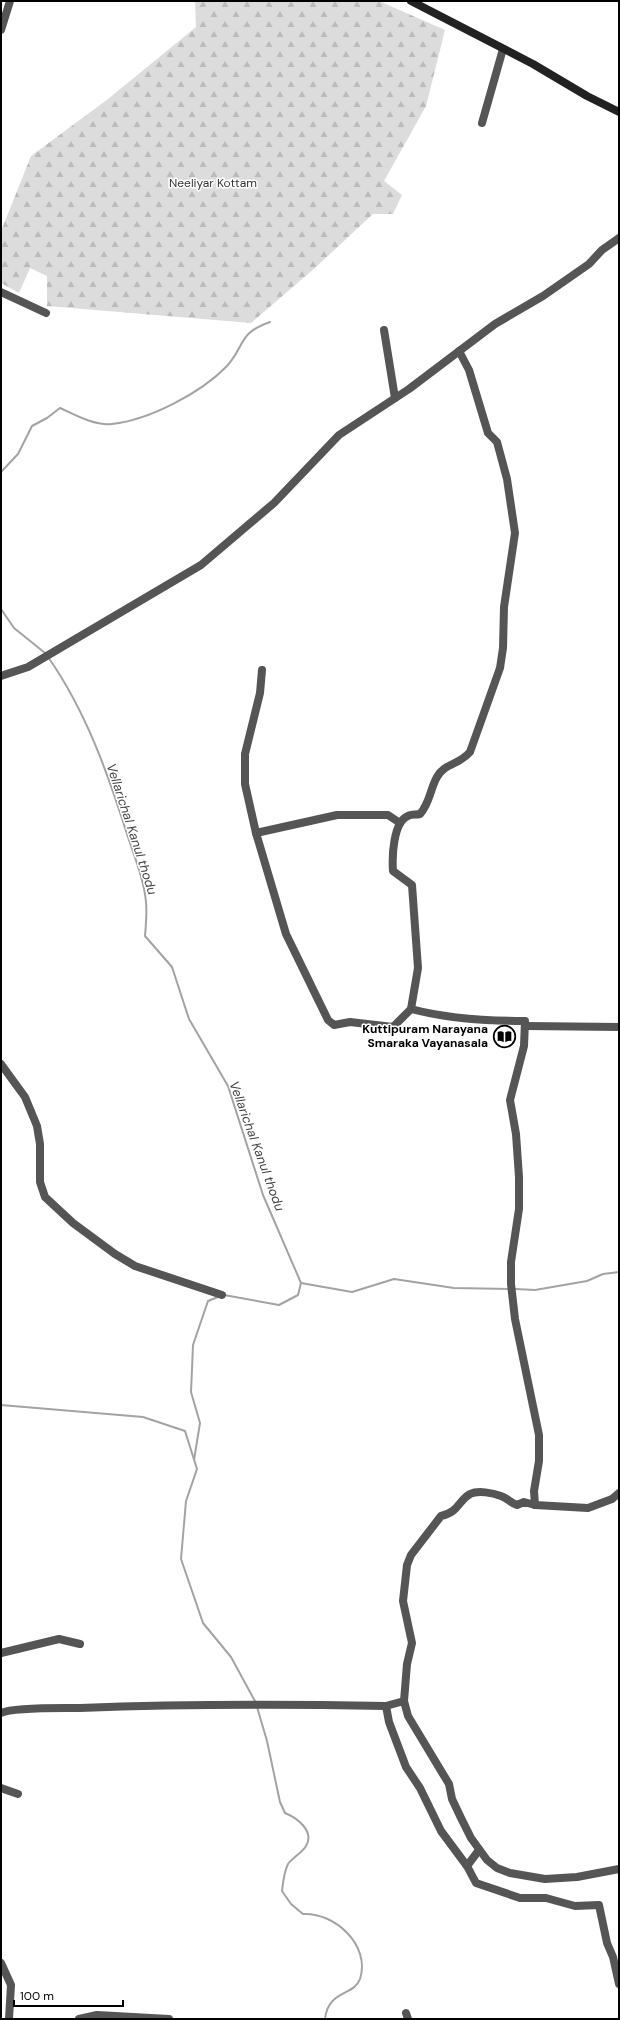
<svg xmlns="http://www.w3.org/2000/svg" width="620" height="2020" font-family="'DM Sans',sans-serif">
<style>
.forest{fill:url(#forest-firs)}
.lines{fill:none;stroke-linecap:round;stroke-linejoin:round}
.stream{stroke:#a3a3a3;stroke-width:2}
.minor{stroke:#555;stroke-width:8}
.secondary{stroke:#222;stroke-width:8}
.labels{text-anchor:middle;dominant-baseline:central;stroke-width:3;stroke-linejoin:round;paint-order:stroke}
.park-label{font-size:12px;fill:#333;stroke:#fff}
.poi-label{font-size:12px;font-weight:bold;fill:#000;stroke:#fff;text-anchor:end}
.water-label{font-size:13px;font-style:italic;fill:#444;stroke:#fff}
</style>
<defs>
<pattern id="forest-firs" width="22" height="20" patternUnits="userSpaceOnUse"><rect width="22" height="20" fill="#dcdcdc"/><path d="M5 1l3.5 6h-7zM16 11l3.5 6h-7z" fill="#bbb"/></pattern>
</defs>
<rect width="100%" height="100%" fill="#fff"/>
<polygon class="forest" points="195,1 379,1 445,30 426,106 384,181 402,195 393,214 373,214 316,267 251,323 47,306 47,276 30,268 19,293 1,283 1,231 31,156 108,99 196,27"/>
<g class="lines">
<g class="stream">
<path d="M1,472L18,454L32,426L47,418L60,408C75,415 95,426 112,424C149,420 201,393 227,366C245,346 238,333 270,322"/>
<polyline points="1,609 14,628 45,653"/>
<path d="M48,657C86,711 108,774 128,837C135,858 144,880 146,902C147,913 146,925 145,936L172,967L189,1019L228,1086L263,1195L301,1283L298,1295L279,1305L224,1295"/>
<polyline points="301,1283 352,1292 394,1279 454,1288 510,1289"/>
<polyline points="515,1289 535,1290 587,1281 603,1274 619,1272"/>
<polyline points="1,1405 143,1417 185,1431 197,1469 186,1501 181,1559 203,1623 231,1657 256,1703"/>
<polyline points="194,1460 200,1423 191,1392 193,1345 208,1301 218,1297"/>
<path d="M257,1707L267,1741L280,1802L285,1813C297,1818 315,1831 306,1846C302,1853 293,1857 288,1864C284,1872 283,1882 282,1891L291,1904L303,1914C334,1912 371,1945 360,1979C354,1996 328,1990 325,2019"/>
</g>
<g class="minor">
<polyline points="1,30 10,1"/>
<polyline points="482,123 503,49"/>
<polyline points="1,292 46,313"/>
<polyline points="384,330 395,398"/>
<path d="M459,351L469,370L488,433L497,442L507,479L515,533L504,607L503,648L500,668L470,752C459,765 445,763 437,777C430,789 430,803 420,814C416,815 411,814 408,816C393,822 392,857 393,871L412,885L418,968L411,1009C449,1019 486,1021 525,1021L524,1046L510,1100L516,1134L519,1177V1209L511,1262V1284L515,1319L539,1435V1461L534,1491L535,1505L588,1508L612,1499L619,1493"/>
<polyline points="262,670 260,693 245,754 245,784 256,833 286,934 328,1020 334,1025 350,1022 393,1027 411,1009"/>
<polyline points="1,676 28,667 201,565 274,503 339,435 409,389 495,324 543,296 589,264 602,250 619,238"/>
<polyline points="256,833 337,815 388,815 400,823"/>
<polyline points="526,1026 619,1027"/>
<polyline points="1,1064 25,1097 37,1126 40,1144 40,1182 45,1197 73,1223 115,1254 135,1266 222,1295"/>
<polyline points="1,1653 59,1639 80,1644"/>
<polyline points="404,1701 408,1716 449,1784 452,1799 461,1818 471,1838 487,1860 497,1868 510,1873 545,1879 577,1877 619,1869"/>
<polyline points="386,1706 389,1722 406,1767 420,1788 441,1831 467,1866 476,1883 520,1898 546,1898 575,1906 599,1905 607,1943 613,1957 619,1984"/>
<path d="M1,1713C13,1707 64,1708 80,1708C182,1704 284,1704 386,1706L404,1701L407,1664L412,1643L403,1601L407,1565L411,1555L441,1516C459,1512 458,1501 470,1494C478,1490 493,1493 501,1496C507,1498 511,1503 517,1505L524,1502L535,1505"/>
<polyline points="1,1788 18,1794"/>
<polyline points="467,1866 479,1850"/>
<polyline points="1,1963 11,1985 9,2019"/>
<polyline points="406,2013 408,2019"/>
<polyline points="79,2019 97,2015 169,2019"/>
</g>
<polyline class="secondary" points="411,1 533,64 587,96 619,112"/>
</g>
<defs>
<symbol id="library-ring" viewBox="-11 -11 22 22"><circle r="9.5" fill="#fff" stroke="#000" stroke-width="1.5"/><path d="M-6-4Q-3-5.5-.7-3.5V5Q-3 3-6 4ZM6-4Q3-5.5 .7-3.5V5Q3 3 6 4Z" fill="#000"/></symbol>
</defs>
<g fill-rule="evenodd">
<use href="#library-ring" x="492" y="1024" width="25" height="25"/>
</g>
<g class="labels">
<g class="park-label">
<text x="213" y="183">Neeliyar Kottam</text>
</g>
<g class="poi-label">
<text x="488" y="1029">Kuttipuram Narayana<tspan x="488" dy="14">Smaraka Vayanasala</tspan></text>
</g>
<g class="water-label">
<text transform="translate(132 829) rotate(72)">Vellarichal Kanul thodu</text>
<text transform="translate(257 1146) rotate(70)">Vellarichal Kanul thodu</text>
</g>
</g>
<rect width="620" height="2020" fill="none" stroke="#000000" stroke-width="4"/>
<path d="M14 2000v6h109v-6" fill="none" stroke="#000000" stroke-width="2"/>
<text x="20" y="2000" font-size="12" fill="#000000" stroke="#ffffff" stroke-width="3" paint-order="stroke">100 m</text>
</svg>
